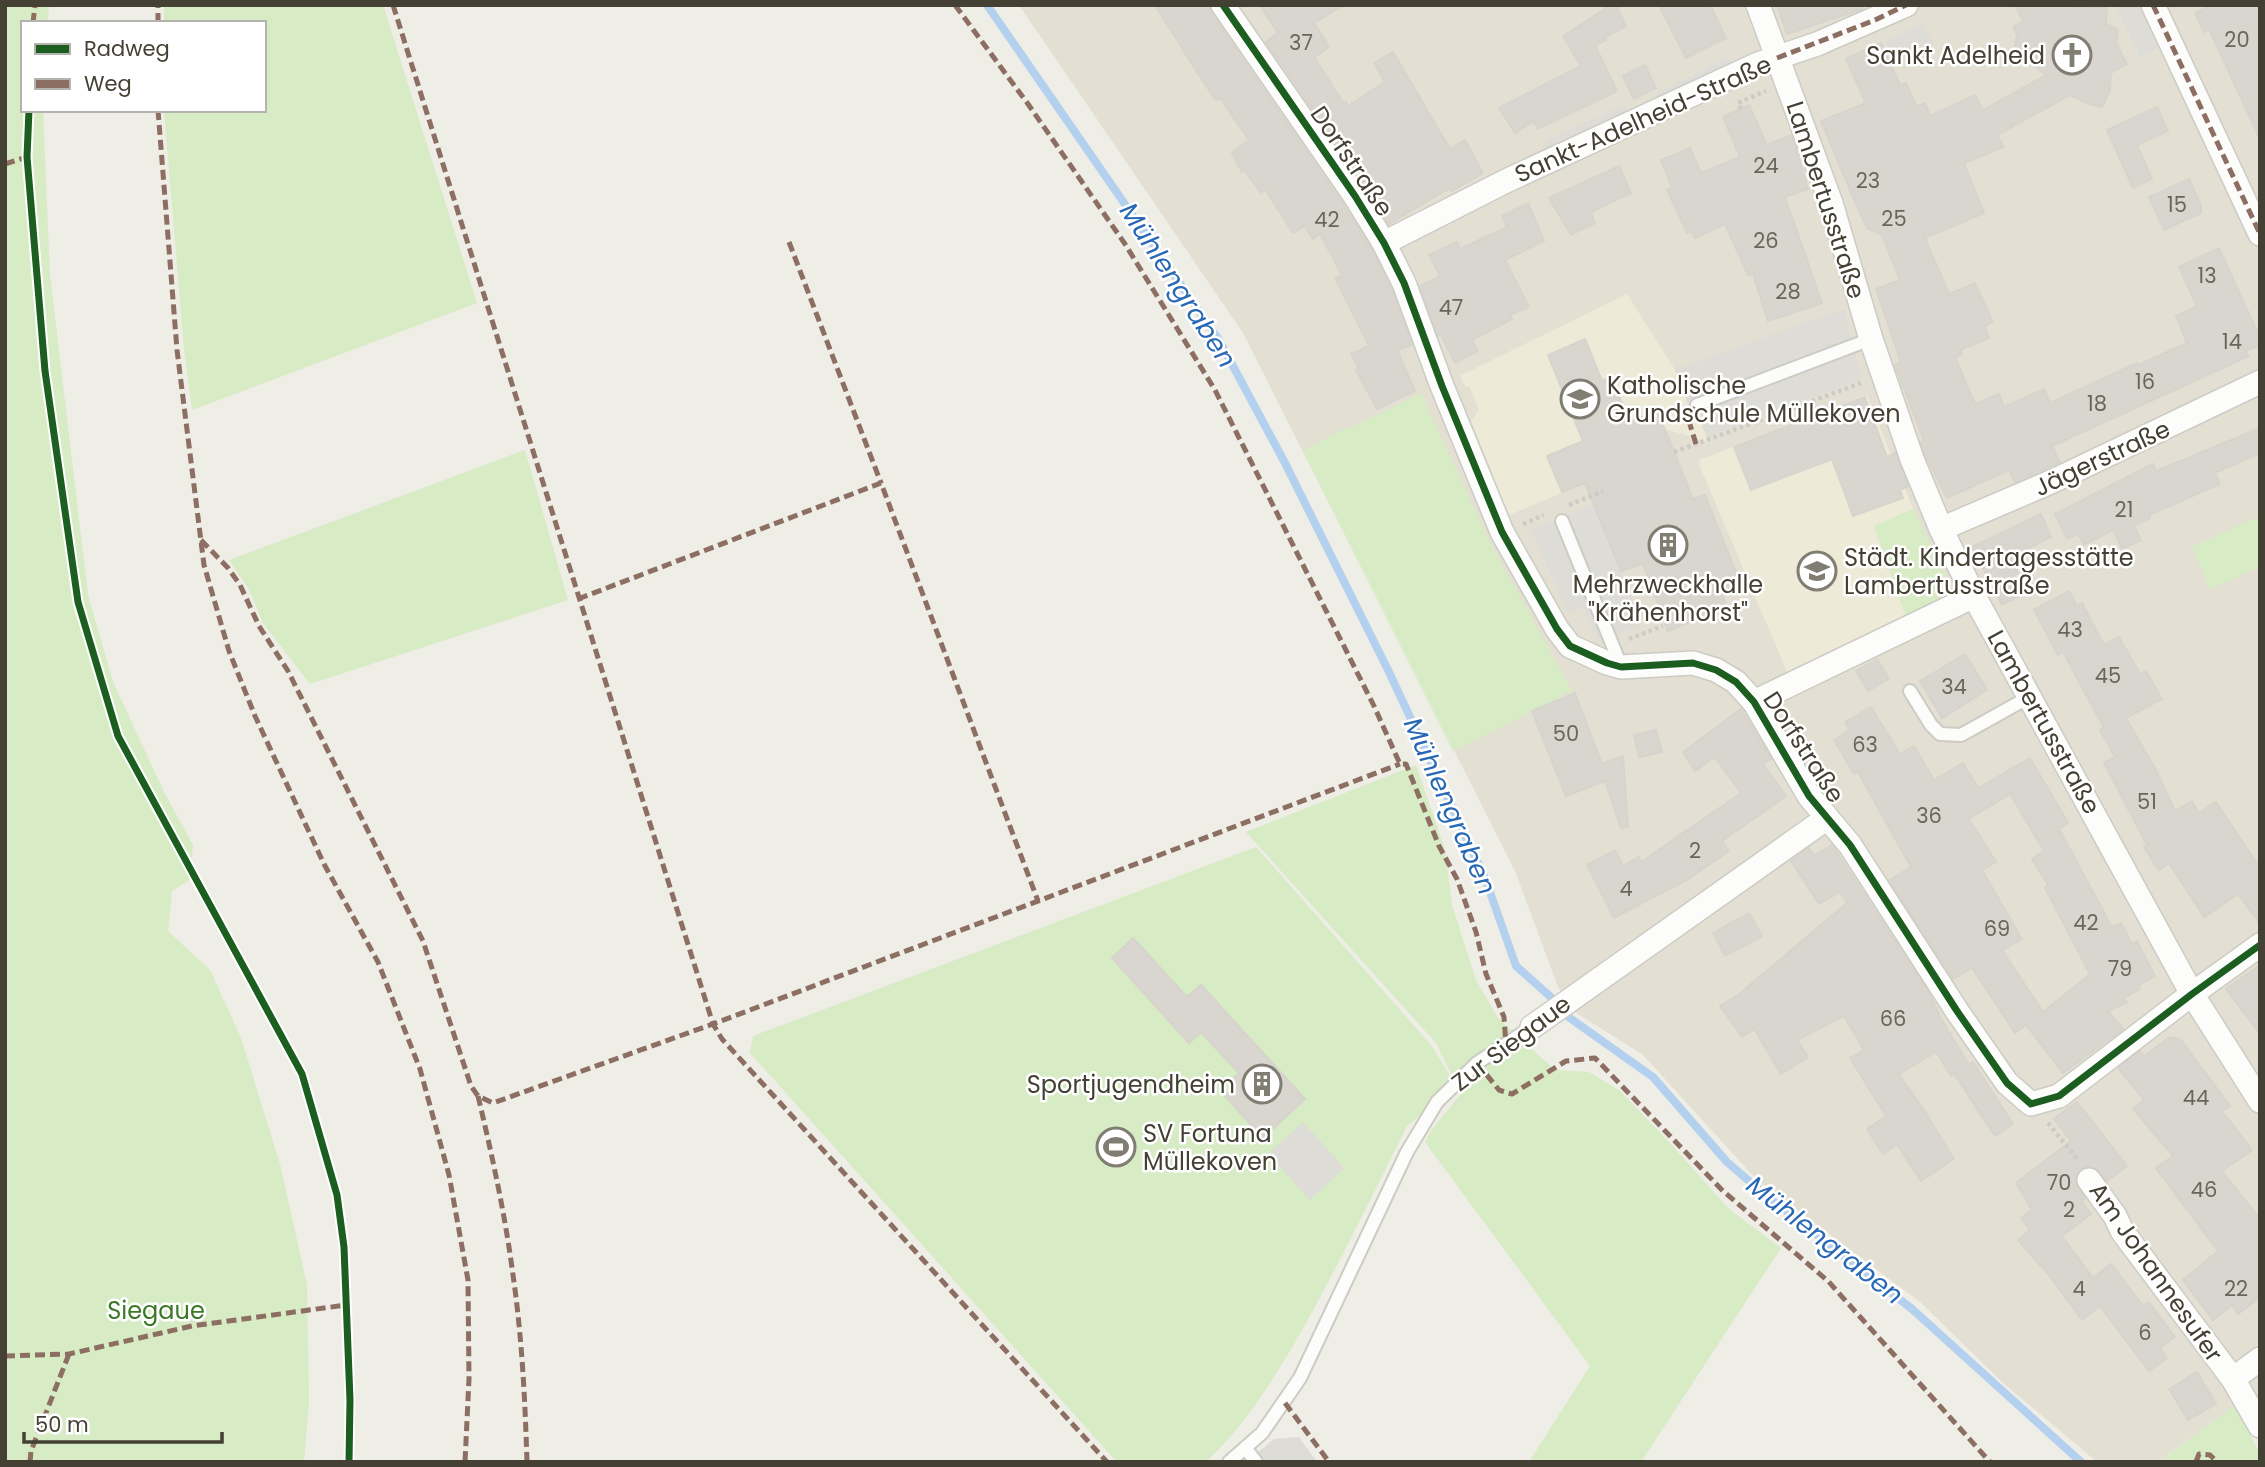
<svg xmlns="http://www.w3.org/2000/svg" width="2265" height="1467" font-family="Poppins,sans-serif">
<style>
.residential{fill:#e3e0d3}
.education{fill:#edead8}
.green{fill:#d7ebc4}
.parking{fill:#dddcd6}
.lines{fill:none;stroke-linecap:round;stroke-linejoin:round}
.stream{stroke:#b4d0ef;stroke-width:8}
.building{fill:#d8d6cf;stroke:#d6d4cc;stroke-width:2;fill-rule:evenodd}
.lane-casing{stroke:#cccbc4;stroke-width:16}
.street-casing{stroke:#cccbc4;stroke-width:26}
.path{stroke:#cdcbc6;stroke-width:4.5;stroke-dasharray:3.5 3.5;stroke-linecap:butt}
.lane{stroke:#fcfcfb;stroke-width:12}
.street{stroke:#fcfcfb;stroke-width:23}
.quiet{stroke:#8d6e63;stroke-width:5;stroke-dasharray:10 5;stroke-linecap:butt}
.cycleway-casing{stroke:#fff;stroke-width:11}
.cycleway{stroke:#1b5e20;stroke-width:7}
.labels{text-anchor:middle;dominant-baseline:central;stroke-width:5;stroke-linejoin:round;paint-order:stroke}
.number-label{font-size:21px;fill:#6a665b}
.poi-label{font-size:24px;fill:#444033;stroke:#fff;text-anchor:start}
.street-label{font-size:24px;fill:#444033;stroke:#fff}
.park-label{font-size:24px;fill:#3a7825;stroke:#fff}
.water-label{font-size:26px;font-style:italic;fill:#2968b4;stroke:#fff}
</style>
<rect width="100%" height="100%" fill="#eeede6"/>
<polygon class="residential" points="1019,5 2260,5 2260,1443 2247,1416 2237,1404 2158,1462 2097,1462 2003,1383 1920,1302 1757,1180 1643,1055 1575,1012 1558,987 1515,871 1243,333"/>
<g class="education">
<polygon points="1627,294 1675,370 1694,419 1699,418 1709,442 1665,429 1610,451 1617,470 1509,515 1471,421 1479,410 1470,387 1465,386 1460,376"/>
<polygon points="1867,395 1913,509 1874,526 1906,616 1788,674 1701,469 1699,460"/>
</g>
<g class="green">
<polygon points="5,5 49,5 48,23 23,23 23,110 43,110 50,275 88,595 113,682 164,792 193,845 189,880 172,891 168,931 210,970 241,1038 280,1164 307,1285 309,1401 304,1462 5,1462"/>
<polygon points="164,5 383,5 477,303 192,410 184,349 164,110 264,110 264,23 164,23"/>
<polygon points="1421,393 1489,541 1572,691 1453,751 1303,451 1346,428 1348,429"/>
<polygon points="525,450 568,600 310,684 263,623 249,589 229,560"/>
<polygon points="1913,509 1946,575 1936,602 1906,616 1874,526"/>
<polygon points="2260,516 2260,567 2210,589 2192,547"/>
<polygon points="1416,765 1445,850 1452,905 1476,980 1498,1018 1555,1070 1589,1072 1620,1091 1668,1141 1728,1208 1781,1248 1641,1462 1529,1462 1590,1366 1425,1142 1432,1129 1461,1094 1436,1043 1246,832"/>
<path d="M1256,847L1431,1045L1451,1077L1419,1116L1407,1126C1374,1192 1342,1258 1306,1323C1278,1372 1248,1423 1206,1462H1117L750,1053L753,1036Z"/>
<polygon points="2235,1405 2260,1454 2260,1462 2159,1462"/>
</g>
<g class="parking">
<polygon points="2115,5 2137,5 2158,48 2140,57"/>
<polygon points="1922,22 1934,45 1896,64 1885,42"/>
<polygon points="1729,57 1733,65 1661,101 1657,93"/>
<polygon points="1624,104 1629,114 1550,152 1544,142"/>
<polygon points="1844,309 1861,379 1707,437 1699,418 1694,420 1675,370"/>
<polygon points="1594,504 1642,625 1609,637 1597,638 1583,606 1568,613 1531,529"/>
<polygon points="1303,1122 1344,1168 1310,1200 1268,1154"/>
<polygon points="1299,1437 1317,1462 1246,1462 1274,1439"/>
</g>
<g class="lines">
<polyline class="stream" points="987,5 1219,340 1285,463 1389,672 1485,878 1516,966 1553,999 1567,1016 1653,1077 1727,1162 1763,1193 1912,1309 2081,1462"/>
</g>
<g class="building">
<polygon points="1155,5 1209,5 1211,13 1343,204 1372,250 1391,289 1412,345 1397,350 1415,391 1377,409 1356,370 1359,369 1351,354 1369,346 1335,278 1342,275 1320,234 1313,239 1305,226 1293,233 1265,189 1261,193 1244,170 1242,172 1232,153 1249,140 1220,98 1216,100 1204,83"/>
<polygon points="1260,5 1344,5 1314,23 1329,47 1314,57 1344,104 1346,102 1348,106 1385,82 1374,63 1393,52 1450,149 1465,140 1483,173 1452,191 1450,188 1389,224 1367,188 1266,42 1278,33"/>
<polygon points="1611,5 1616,5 1626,26 1605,37 1606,40 1595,45 1617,91 1538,129 1534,121 1515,133 1499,108 1581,66 1563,36"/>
<polygon points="1659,5 1710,5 1726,38 1686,58"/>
<polygon points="1777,5 1862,5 1862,9 1787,34"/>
<polygon points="2015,5 2107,7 2106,24 2118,30 2116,43 2127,64 2111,73 2110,90 2102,107 2086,103 2070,95 1997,135 2004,147 1964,163 1984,213 1925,238 1949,294 1975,283 1993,322 1984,326 1989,338 1960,350 1962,354 1955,357 1975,404 1999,394 2004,407 2044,389 2050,403 2137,363 2138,365 2187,343 2176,316 2197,306 2179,267 2219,248 2260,338 2260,345 2246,351 2249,356 2052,446 2060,462 2015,482 2009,470 1947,498 1925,454 1921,442 1924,441 1895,365 1901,362 1876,289 1900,280 1882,235 1867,228 1858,209 1821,121 1866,103 1846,59 1881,43 1900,85 1906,83 1917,107 1925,103 1930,116 1975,95 1983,110 2046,75 2017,51 2015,46 2017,35 2013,27 2023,21"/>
<polygon points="2212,5 2260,5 2260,139 2209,29 2204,32 2195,13"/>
<polygon points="1645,65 1656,88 1634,99 1623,76"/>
<polygon points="1749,105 1767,145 1791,135 1795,145 1808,189 1785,197 1822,303 1768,321 1753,274 1748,275 1725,224 1695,238 1691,231 1687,233 1667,190 1672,188 1661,160 1690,148 1701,173 1740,157 1723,117"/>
<polygon points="2157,107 2168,131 2137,145 2152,179 2133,188 2107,130"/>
<polygon points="1619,166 1631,193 1591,212 1595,223 1571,235 1549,198"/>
<polygon points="2189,179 2201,205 2201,213 2164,230 2149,197"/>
<polygon points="1528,203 1544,241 1505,260 1529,307 1510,315 1512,319 1472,340 1478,351 1455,363 1441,335 1438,336 1420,286 1440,276 1429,255 1457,242 1460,249 1507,227 1502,216"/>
<polygon points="1585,339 1602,381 1611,377 1630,422 1657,410 1693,499 1705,495 1742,587 1722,595 1727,607 1668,631 1643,564 1621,571 1585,483 1562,492 1547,456 1583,441 1548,355"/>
<polygon points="1865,397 1887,457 1895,453 1908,486 1900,490 1903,498 1853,516 1832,459 1751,490 1734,447"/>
<polygon points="2260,428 2260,453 2215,473 2220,484 2149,515 2150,518 2134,526 2141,540 2122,549 2113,530 2084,545 2078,534 2067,539 2055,514 2153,464 2156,471"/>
<polygon points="2041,514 2051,537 2010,557 2018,573 2012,577 2021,595 2002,605 1972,547"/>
<polygon points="2069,591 2077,606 2082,603 2104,645 2119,637 2140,674 2146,671 2162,699 2126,718 2157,772 2175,811 2192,801 2199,813 2216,802 2260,868 2260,924 2238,894 2204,917 2169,863 2159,870 2144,847 2147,845 2104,763 2115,757 2100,730 2104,728 2063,652 2058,655 2034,610"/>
<polygon points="1965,654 1987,690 1942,718 1920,681"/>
<polygon points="1877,659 1889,679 1868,691 1856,671"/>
<polygon points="1575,693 1602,764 1623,756 1628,827 1621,828 1605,781 1566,796 1532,711"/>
<path d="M1871,707L1900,754L1914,746L1934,780L1963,763L1978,788L2030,758L2068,823L2059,829L2112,927L2121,923L2132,944L2137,941L2155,976L2139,985L2140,989L2124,998L2127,1002L2108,1011L2123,1029L2063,1073L2026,1025L2015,1033L1972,968L1953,979L1889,880L1911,867L1858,772L1854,774L1834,740L1850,730L1845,722ZM2010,794L2044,851L2032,859L2048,885L2045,888L2090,974L2043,1012L2002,950L2022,939L1982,870L1996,862L1969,819Z"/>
<polygon points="1741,709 1771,759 1763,764 1786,796 1722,841 1729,851 1687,880 1614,918 1587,865 1615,850 1623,866 1639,857 1641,862 1741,793 1715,757 1695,771 1683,752"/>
<polygon points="1656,730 1662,752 1639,757 1634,735"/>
<polygon points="1832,845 1929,993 1940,1017 1969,1065 1973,1062 2013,1124 1995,1136 1955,1075 1966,1067 1951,1076 1936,1052 1899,1074 1925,1112 1954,1159 1921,1181 1897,1144 1883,1154 1867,1129 1886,1116 1850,1058 1864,1050 1844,1016 1797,1040 1808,1057 1781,1074 1754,1029 1742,1037 1720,1006 1738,995 1847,903 1840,892 1819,904 1791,861 1809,848 1814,856"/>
<polygon points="1749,913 1762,936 1725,956 1713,933"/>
<polygon points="1133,938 1187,997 1201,985 1305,1099 1263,1138 1225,1096 1236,1087 1231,1081 1239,1073 1201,1032 1189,1043 1112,958"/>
<polygon points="2260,965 2260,1034 2226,989"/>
<polygon points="2170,1037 2180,1039 2230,1106 2222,1111 2252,1150 2222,1171 2260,1219 2260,1297 2238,1314 2232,1305 2213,1320 2183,1280 2218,1251 2156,1168 2173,1156 2133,1109 2144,1100 2118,1068 2140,1051 2144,1056"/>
<polygon points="2077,1102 2127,1166 2107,1181 2095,1168 2088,1166 2080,1169 2076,1175 2075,1182 2085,1198 2081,1201 2091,1214 2062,1236 2093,1278 2111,1264 2143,1306 2149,1302 2175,1337 2160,1348 2167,1358 2149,1371 2100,1306 2082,1320 2048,1274 2018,1240 2030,1230 2021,1218 2032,1210 2016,1183 2071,1141 2054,1119"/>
<polygon points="2197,1372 2216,1404 2188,1420 2169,1389"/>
</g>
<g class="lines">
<defs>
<g id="lane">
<polyline points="1697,405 1871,339"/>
<polyline points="1562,521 1621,666"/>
<polyline points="1910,691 1931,725 1940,734 1961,735 2031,696"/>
<polyline points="1246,1449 1256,1462"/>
<polyline points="1229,1462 1262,1433 1300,1378 1407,1152 1437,1102 1477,1063 1532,1027"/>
</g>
<g id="street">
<polyline points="1223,5 1355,196 1384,243 1404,283 1442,386 1502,532 1557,629 1570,646 1607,663 1621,667 1693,663 1716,670 1736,682 1754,702 1809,796 1850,845 1957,1011 2007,1083 2031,1104 2059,1096 2192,994 2260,945"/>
<polyline points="1758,5 1831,203 1871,339 1912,459 1941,529 1974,596 2192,994 2260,1101"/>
<polyline points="2153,5 2260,234"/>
<polyline points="1384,243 1506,181 1758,64 1817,44 1906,5"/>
<polyline points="1941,529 2053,481 2260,382"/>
<polyline points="1754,702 1974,596"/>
<polyline points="1532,1027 1827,818"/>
<polyline points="2089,1180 2115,1216 2122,1231 2233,1379 2260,1426"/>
<polyline points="2233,1379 2260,1359"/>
</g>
</defs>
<use href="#lane" class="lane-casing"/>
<use href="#street" class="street-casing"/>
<g class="path">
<polyline points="1741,109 1738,103 1766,91"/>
<polyline points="1674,452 1861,383"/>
<polyline points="1569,505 1603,491"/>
<polyline points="1523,524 1544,515"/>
<polyline points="1629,639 1663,626"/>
<polyline points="2048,1123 2078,1160"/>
</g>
<use href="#lane" class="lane"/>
<use href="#street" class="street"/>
<g class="quiet">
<polyline points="393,5 713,1024 722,1039 1107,1462"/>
<polyline points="955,5 1028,104 1125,244 1215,390 1374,706 1400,764 1406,764 1439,846 1457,879 1476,932 1486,974 1504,1017 1506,1045"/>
<polyline points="2153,5 2260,234"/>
<polyline points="33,23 35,5"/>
<polyline points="158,23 158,5"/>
<polyline points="1777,58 1875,20 1906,5"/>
<polyline points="158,110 177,350 204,565 229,651 255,716 324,864 378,962 420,1069 449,1175 468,1280 469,1379 465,1462"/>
<polyline points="5,164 27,157"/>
<polyline points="789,242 881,483"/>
<polyline points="1696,444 1688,418 1697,405"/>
<polyline points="201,540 228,568 240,585 259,626 288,671 423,941 471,1086 478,1096 493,1103 713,1024 1400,764"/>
<polyline points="578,599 881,483 1038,901"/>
<polyline points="1477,1063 1499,1090 1512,1094 1566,1061 1595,1058 1723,1191 1828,1281 1990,1462"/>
<path d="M478,1096C492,1155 505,1214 513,1275C522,1337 525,1399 527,1462"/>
<polyline points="5,1356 69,1354 192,1326 346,1305"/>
<polyline points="1285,1403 1329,1462"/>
<polyline points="30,1462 31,1451 69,1354"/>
<polyline points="2196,1462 2199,1454 2210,1455 2217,1462"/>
</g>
<defs>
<g id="cycleway">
<polyline points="1223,5 1355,196 1384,243 1404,283 1442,386 1502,532 1557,629 1570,646 1607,663 1621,667 1693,663 1716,670 1736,682 1754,702 1809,796 1850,845 1957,1011 2007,1083 2031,1104 2059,1096 2192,994 2260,945"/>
<polyline points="29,110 27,157 45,371 78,602 118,736 302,1074 337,1195 344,1247 350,1400 349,1462"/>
</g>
</defs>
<use href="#cycleway" class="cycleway-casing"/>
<use href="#cycleway" class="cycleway"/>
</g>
<defs>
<symbol id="church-ring" viewBox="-11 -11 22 22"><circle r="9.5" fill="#fff" stroke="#807d72" stroke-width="1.5"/><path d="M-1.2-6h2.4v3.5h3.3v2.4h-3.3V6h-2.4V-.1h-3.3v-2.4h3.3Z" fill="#807d72"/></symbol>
<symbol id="school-ring" viewBox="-11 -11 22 22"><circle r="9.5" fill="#fff" stroke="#807d72" stroke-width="1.5"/><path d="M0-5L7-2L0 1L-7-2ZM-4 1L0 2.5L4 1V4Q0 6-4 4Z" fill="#807d72"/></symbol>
<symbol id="building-ring" viewBox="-11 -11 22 22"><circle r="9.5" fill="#fff" stroke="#807d72" stroke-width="1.5"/><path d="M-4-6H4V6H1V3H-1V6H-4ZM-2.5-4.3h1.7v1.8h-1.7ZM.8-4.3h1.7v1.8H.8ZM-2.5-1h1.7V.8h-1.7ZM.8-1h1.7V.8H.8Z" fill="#807d72"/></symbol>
<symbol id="stadium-ring" viewBox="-11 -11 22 22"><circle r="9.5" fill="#fff" stroke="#807d72" stroke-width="1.5"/><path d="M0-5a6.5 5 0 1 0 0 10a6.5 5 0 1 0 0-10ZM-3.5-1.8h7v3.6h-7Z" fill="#807d72"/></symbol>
</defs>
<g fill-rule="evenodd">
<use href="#church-ring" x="2050" y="33" width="44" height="44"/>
<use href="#school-ring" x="1558" y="377" width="44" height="44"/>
<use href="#building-ring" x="1646" y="523" width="44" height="44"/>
<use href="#school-ring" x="1795" y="549" width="44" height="44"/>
<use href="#building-ring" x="1240" y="1062" width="44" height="44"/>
<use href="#stadium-ring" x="1094" y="1125" width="44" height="44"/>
</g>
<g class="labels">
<g class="number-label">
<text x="2237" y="39">20</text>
<text x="1301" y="42">37</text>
<text x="1766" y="165">24</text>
<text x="1868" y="180">23</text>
<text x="2177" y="204">15</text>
<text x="1894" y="218">25</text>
<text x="1327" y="219">42</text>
<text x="1766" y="240">26</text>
<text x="2207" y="275">13</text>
<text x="1788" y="291">28</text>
<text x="1451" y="307">47</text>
<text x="2232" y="341">14</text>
<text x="2145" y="381">16</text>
<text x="2097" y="403">18</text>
<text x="2124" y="509">21</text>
<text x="2070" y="629">43</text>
<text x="2108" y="675">45</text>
<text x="1954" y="686">34</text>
<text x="1566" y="733">50</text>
<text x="1865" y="744">63</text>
<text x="2147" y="801">51</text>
<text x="1929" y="815">36</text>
<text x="1695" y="850">2</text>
<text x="1626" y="888">4</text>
<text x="2086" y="922">42</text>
<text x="1997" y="928">69</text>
<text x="2120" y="968">79</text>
<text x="1893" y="1018">66</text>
<text x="2196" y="1097">44</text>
<text x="2059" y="1182">70</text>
<text x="2204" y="1189">46</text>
<text x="2069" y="1209">2</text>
<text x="2079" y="1288">4</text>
<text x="2236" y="1288">22</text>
<text x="2145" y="1332">6</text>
</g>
<g class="poi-label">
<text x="2045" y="55" text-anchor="end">Sankt Adelheid</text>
<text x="1607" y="385">Katholische<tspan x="1607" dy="28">Grundschule Müllekoven</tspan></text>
<text x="1844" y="557">Städt. Kindertagesstätte<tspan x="1844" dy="28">Lambertusstraße</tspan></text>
<text x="1668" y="584" text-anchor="middle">Mehrzweckhalle<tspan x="1668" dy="28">"Krähenhorst"</tspan></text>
<text x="1235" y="1084" text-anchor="end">Sportjugendheim</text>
<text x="1143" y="1133">SV Fortuna<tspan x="1143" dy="28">Müllekoven</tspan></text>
</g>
<g class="street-label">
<text transform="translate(1643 119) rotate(-24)">Sankt-Adelheid-Straße</text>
<text transform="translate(1352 161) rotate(56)">Dorfstraße</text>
<text transform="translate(1826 200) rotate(72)">Lambertusstraße</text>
<text transform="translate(2102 458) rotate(-25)">Jägerstraße</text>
<text transform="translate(2044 722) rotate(61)">Lambertusstraße</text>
<text transform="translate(1804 747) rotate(57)">Dorfstraße</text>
<text transform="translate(1511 1043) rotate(-37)">Zur Siegaue</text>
<text transform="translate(2156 1272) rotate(55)">Am Johannesufer</text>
</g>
<g class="park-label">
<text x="156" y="1310">Siegaue</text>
</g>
<g class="water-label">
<text transform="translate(1178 285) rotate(57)">Mühlengraben</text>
<text transform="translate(1450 806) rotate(66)">Mühlengraben</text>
<text transform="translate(1825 1240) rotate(38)">Mühlengraben</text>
</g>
</g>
<rect width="2265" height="1467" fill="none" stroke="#444033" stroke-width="14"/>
<rect x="21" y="21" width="245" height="91" fill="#ffffff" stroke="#b4b3ad" stroke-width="2"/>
<rect x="35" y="44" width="35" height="10" fill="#1b5e20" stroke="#b4b3ad" stroke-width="2"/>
<text x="84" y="56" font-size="21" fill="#444033">Radweg</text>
<rect x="35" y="79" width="35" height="10" fill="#8d6e63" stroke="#b4b3ad" stroke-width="2"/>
<text x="84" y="91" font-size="21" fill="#444033">Weg</text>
<path d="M24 1432v10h198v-10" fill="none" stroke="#444033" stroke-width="3.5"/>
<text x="35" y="1432" font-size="21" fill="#444033" stroke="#ffffff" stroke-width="5" paint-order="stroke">50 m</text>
</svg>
